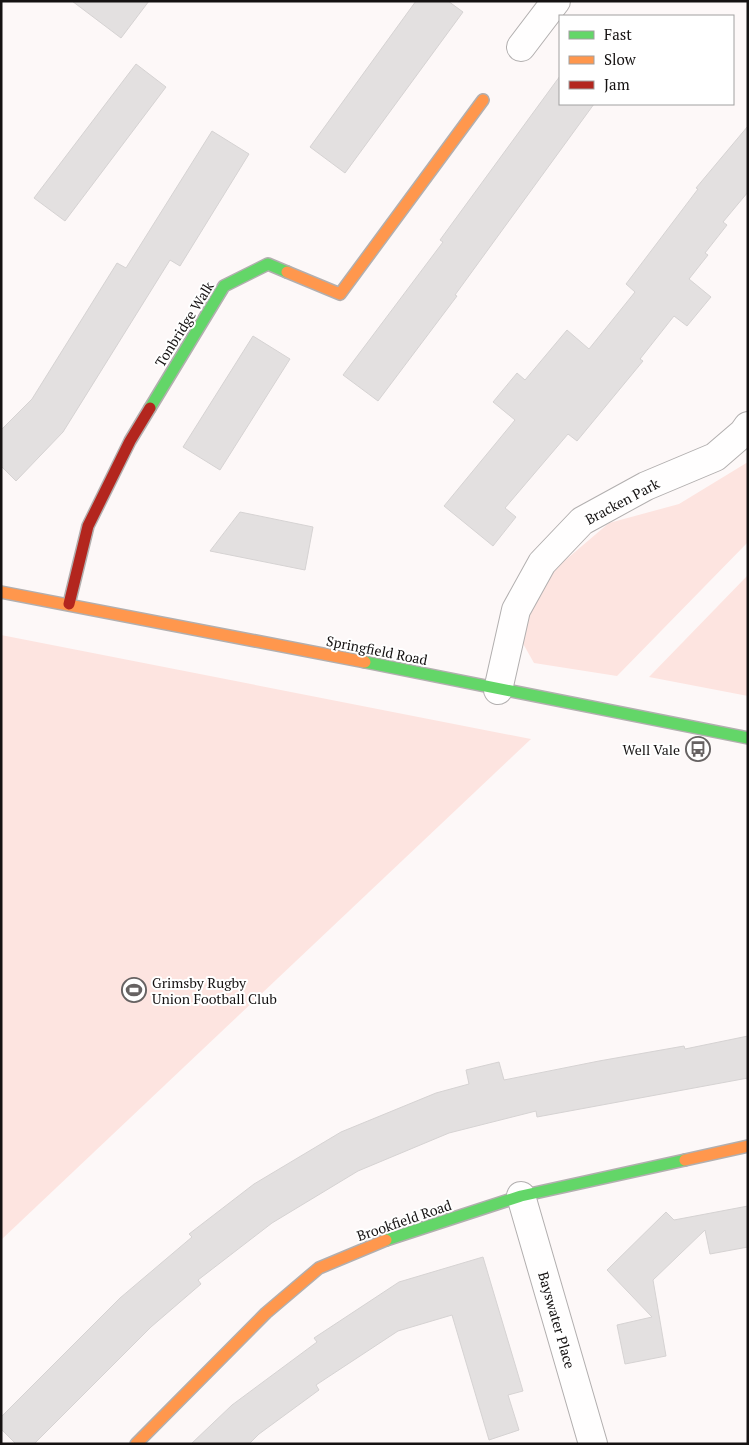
<svg xmlns="http://www.w3.org/2000/svg" width="749" height="1445" font-family="'PT Serif',serif">
<style>
.green{fill:#fde4e0}
.building{fill:#e3e0e0;stroke:#d6d3d3}
.lines{fill:none;stroke-linecap:round;stroke-linejoin:round}
.street-casing{stroke:#b2afaf;stroke-width:30}
.fast-casing{stroke:#b2afaf;stroke-width:14}
.slow-casing{stroke:#b2afaf;stroke-width:14}
.jam-casing{stroke:#b2afaf;stroke-width:14}
.street{stroke:#fffefe;stroke-width:28}
.fast{stroke:#63d668;stroke-width:11}
.slow{stroke:#ff974d;stroke-width:11}
.jam{stroke:#b3261e;stroke-width:11}
.labels{text-anchor:middle;dominant-baseline:central;stroke-width:4;stroke-linejoin:round;paint-order:stroke}
.street-label{font-size:14px;fill:#151212;stroke:#fff}
.poi-label{font-size:14px;fill:#151212;stroke:#fff;text-anchor:end}
</style>
<rect width="100%" height="100%" fill="#fdf8f8"/>
<g class="green">
<polygon points="748,462 748,542 617,676 534,663 521,640 525,621 549,574 609,523 679,504"/>
<polygon points="748,575 748,696 649,677"/>
<polygon points="1,635 531,739 1,1240"/>
</g>
<g class="building">
<polygon points="72,1 149,1 121,38"/>
<polygon points="416,1 448,1 463,12 345,173 310,147"/>
<polygon points="136,64 166,87 65,221 34,198"/>
<polygon points="560,76 560,104 594,104 455,295 457,296 378,401 343,375 443,242 440,240"/>
<polygon points="748,126 748,192 723,222 727,225 705,253 708,255 689,279 711,297 687,326 674,316 640,359 643,361 577,441 568,434 505,508 516,517 493,546 444,506 515,420 493,402 517,373 525,380 567,330 589,349 635,292 626,284 698,189 696,188"/>
<polygon points="212,131 249,154 180,266 170,260 63,432 16,481 1,466 1,430 32,399 117,263 126,268"/>
<polygon points="253,336 290,359 220,470 183,447"/>
<polygon points="240,512 313,527 305,570 210,551"/>
<polygon points="748,1036 748,1078 537,1117 536,1111 449,1133 358,1171 272,1223 198,1280 201,1284 151,1327 34,1444 16,1444 1,1429 1,1417 120,1298 192,1237 189,1234 254,1184 341,1132 436,1093 469,1084 466,1070 499,1062 504,1080 599,1061 684,1046 685,1049"/>
<polygon points="748,1206 748,1247 710,1254 705,1230 653,1280 666,1356 625,1364 617,1325 652,1317 607,1270 666,1212 674,1220"/>
<polygon points="483,1257 523,1391 508,1395 519,1430 489,1440 452,1315 398,1331 316,1385 319,1390 259,1434 249,1444 191,1444 232,1405 317,1342 314,1338 399,1282"/>
</g>
<g class="lines">
<defs>
<g id="street">
<polyline points="521,47 556,1"/>
<polyline points="498,690 516,610 542,563 582,521 646,486 715,457 743,433 748,426"/>
<polyline points="521,1196 593,1444"/>
</g>
<g id="fast">
<polyline points="150,408 224,286 268,264 287,272"/>
<polyline points="365,662 748,738"/>
<polyline points="386,1240 521,1196 685,1160"/>
</g>
<g id="slow">
<polyline points="287,272 340,294 483,100"/>
<polyline points="1,592 365,662"/>
<polyline points="685,1160 748,1146"/>
<polyline points="136,1444 266,1313 319,1268 386,1240"/>
</g>
<polyline id="jam" points="69,604 88,526 130,441 150,408"/>
</defs>
<use href="#street" class="street-casing"/>
<use href="#fast" class="fast-casing"/>
<use href="#slow" class="slow-casing"/>
<use href="#jam" class="jam-casing"/>
<use href="#street" class="street"/>
<use href="#fast" class="fast"/>
<use href="#slow" class="slow"/>
<use href="#jam" class="jam"/>
</g>
<defs>
<symbol id="bus-ring" viewBox="-11 -11 22 22"><circle r="9.5" fill="#fff" stroke="#666262" stroke-width="1.5"/><path d="M-5-6H5V4H4V6H2V4H-2V6H-4V4H-5ZM-3.5-4V0h7V-4ZM-3.5 1.2v1.5H-2V1.2ZM2 1.2v1.5H3.5V1.2Z" fill="#666262"/></symbol>
<symbol id="stadium-ring" viewBox="-11 -11 22 22"><circle r="9.5" fill="#fff" stroke="#666262" stroke-width="1.5"/><path d="M0-5a6.5 5 0 1 0 0 10a6.5 5 0 1 0 0-10ZM-3.5-1.8h7v3.6h-7Z" fill="#666262"/></symbol>
</defs>
<g fill-rule="evenodd">
<use href="#bus-ring" x="684" y="735" width="28" height="28"/>
<use href="#stadium-ring" x="120" y="976" width="28" height="28"/>
</g>
<g class="labels">
<g class="street-label">
<text transform="translate(184 324) rotate(-58)">Tonbridge Walk</text>
<text transform="translate(622 501) rotate(-28)">Bracken Park</text>
<text transform="translate(377 650) rotate(11)">Springfield Road</text>
<text transform="translate(404 1220) rotate(-19)">Brookfield Road</text>
<text transform="translate(557 1320) rotate(74)">Bayswater Place</text>
</g>
<g class="poi-label">
<text x="680" y="749">Well Vale</text>
<text x="152" y="982" text-anchor="start">Grimsby Rugby<tspan x="152" dy="16">Union Football Club</tspan></text>
</g>
</g>
<rect width="749" height="1445" fill="none" stroke="#151212" stroke-width="5"/>
<rect x="559" y="15" width="175" height="90" fill="#ffffff" stroke="#a1a0a0"/>
<rect x="569" y="31" width="25" height="8" fill="#63d668" stroke="#a1a0a0"/>
<text x="604" y="40" font-size="15" fill="#151212">Fast</text>
<rect x="569" y="56" width="25" height="8" fill="#ff974d" stroke="#a1a0a0"/>
<text x="604" y="65" font-size="15" fill="#151212">Slow</text>
<rect x="569" y="81" width="25" height="8" fill="#b3261e" stroke="#a1a0a0"/>
<text x="604" y="90" font-size="15" fill="#151212">Jam</text>
</svg>
